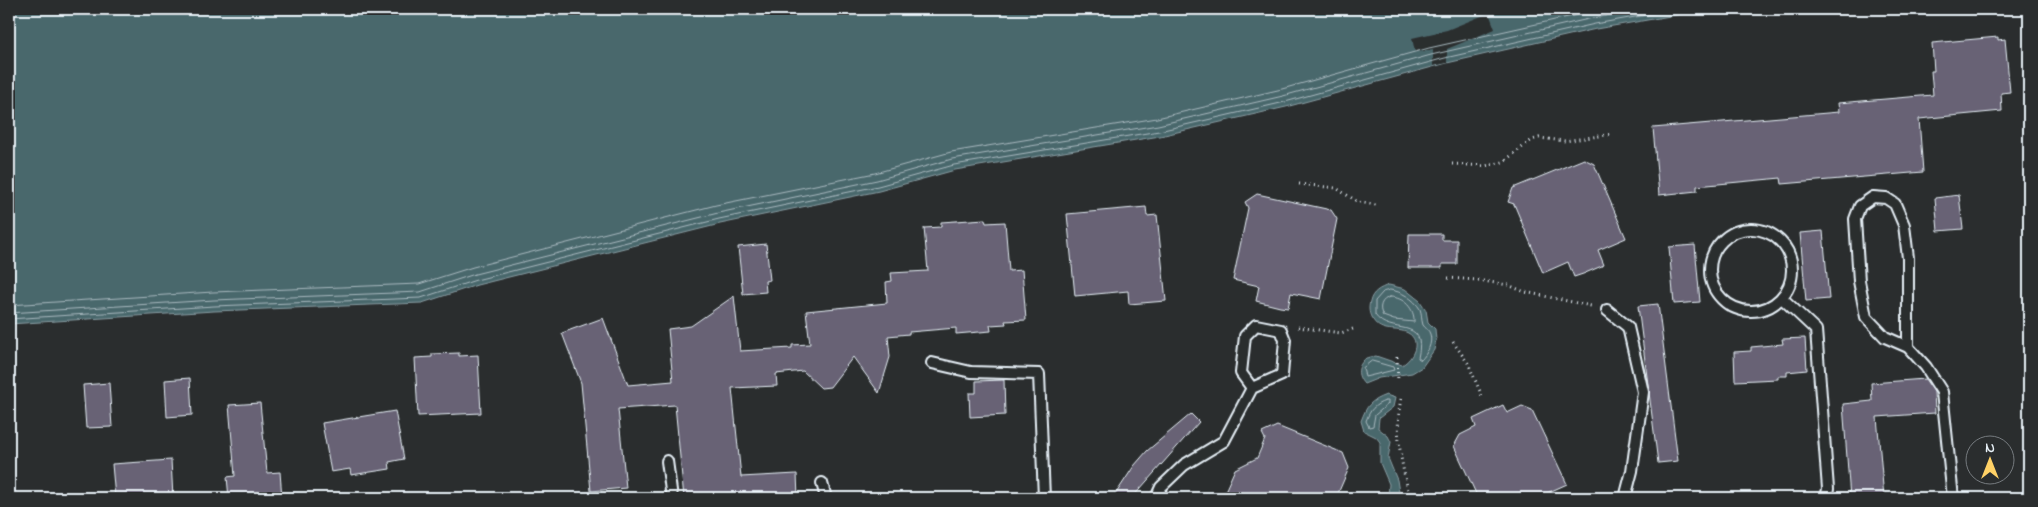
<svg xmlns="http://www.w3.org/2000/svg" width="2038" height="507" font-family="'Indie Flower',sans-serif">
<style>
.water{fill:#4a676c;stroke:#899ea4}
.pier{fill:#2a2d2e}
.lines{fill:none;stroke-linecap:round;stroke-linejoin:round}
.shore{stroke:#a9bac0;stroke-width:1}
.building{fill:#676274;stroke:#e8f1f8}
.lane-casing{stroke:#e8f1f8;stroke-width:14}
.path{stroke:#e8f1f8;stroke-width:3;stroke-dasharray:1 4;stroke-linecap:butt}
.lane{stroke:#2a2d2e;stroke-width:10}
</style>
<rect width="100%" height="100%" fill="#2a2d2e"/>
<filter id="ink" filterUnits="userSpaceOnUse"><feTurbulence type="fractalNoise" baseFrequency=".02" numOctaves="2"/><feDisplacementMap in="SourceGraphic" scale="10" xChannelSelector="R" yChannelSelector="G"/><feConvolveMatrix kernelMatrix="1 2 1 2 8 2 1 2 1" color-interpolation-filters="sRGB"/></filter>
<g filter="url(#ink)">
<g class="water">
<polygon points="9,9 1710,9 1596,29 1447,63 1286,107 1160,136 955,170 879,191 720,224 477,285 422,303 214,311 9,324"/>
<path d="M1389,285L1405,289L1420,301L1426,310L1428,322L1435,329L1436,340L1434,350L1422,367L1412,373L1379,378L1364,384C1356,375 1357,366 1366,358L1376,356L1402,365C1413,359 1422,341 1408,333C1396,327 1382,334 1373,320C1369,315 1368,308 1370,302C1372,292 1380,288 1389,285Z"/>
<path d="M1386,395L1395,398L1393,407L1379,418L1378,428L1388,436L1391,442L1388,458L1397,480L1400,498H1388L1389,484L1380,463V442L1376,437L1364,431L1361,421C1367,405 1370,401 1386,395Z"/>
</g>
<polygon class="pier" points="1489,13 1495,29 1447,49 1447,63 1433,66 1433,50 1415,52 1412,38 1447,30"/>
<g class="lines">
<g class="shore">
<path d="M1390,290C1401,291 1414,299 1420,309C1422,314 1421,319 1423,325C1425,328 1429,330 1430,334C1433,343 1427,354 1421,360L1418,358C1428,315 1390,337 1375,315V301L1383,292Z"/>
<path d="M1390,297C1404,297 1415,309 1414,322L1394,320L1383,316C1378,308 1381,299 1390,297Z"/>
<polyline points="9,305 213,292 419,284 473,267 716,205 875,173 951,152 1157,118 1282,89 1429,48 1604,9"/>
<polyline points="9,313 214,300 420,292 475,274 718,213 877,180 952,159 1158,125 1283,96 1431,55 1593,18 1646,9"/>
<polyline points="9,319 214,306 421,298 476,280 719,219 878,186 954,165 1159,131 1285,102 1445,58 1595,24 1681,9"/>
<polygon points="1372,361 1393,367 1394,370 1365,377 1363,368"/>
<path d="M1385,401H1388V404L1375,415L1373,426L1369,427L1366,421C1370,410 1374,405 1385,401Z"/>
</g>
</g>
<g class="building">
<polygon points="1998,37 1998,40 2005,39 2010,92 2001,93 2002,111 1919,119 1923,172 1782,184 1781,178 1697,186 1697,191 1659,195 1653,128 1839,112 1838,103 1933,95 1931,71 1934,71 1932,43"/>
<polygon points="1584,159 1594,164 1626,238 1598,250 1604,265 1583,274 1574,277 1568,262 1543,273 1514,204 1508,202 1513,188"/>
<polygon points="1257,194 1331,210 1337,219 1321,299 1291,293 1288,308 1280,307 1256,301 1259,286 1233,280 1248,208 1245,202"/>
<polygon points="1959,195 1963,229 1938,231 1935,198"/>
<polygon points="1146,207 1147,216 1157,215 1166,301 1129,304 1128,291 1075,296 1067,214"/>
<polygon points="985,219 986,223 1005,222 1009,271 1022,270 1026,320 1005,321 1006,324 990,325 991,331 956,334 956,328 909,332 909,334 888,336 890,357 879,393 853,357 830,387 821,388 803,371 776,374 777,386 732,388 741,477 797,474 798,498 684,498 675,405 618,409 626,488 591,491 581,383 562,333 603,318 628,385 673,381 668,329 691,326 734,296 740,351 792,348 792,345 810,344 806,311 887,303 886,282 892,281 891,273 928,271 924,228 941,227 941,222"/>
<polygon points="1823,231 1829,299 1806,301 1800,233"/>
<polygon points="1409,234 1442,234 1442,240 1457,240 1457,264 1442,264 1442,268 1408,268"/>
<polygon points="766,244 770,280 765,281 766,292 743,294 738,247"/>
<polygon points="1695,245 1700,302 1674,304 1669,247"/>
<polygon points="1658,304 1678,461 1658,463 1638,306"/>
<polygon points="1805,338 1807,370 1787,372 1787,376 1778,376 1778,379 1735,381 1734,352 1751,351 1751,347 1783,344 1782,339"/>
<polygon points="459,353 459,356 478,355 481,413 418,416 415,358 432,357 432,354"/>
<polygon points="190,378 192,415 167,417 165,380"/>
<polygon points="1925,379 1934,392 1935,413 1877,417 1884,498 1850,498 1843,404 1872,401 1871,383"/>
<polygon points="1004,380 1005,415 970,417 969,393 976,393 976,381"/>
<polygon points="109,383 112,427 86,428 83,385"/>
<polygon points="260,403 267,473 280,472 282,498 229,498 227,477 235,476 229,405"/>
<polygon points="1503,405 1507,413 1522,406 1532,410 1567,484 1536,498 1478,498 1454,446 1460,435 1476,427 1473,419"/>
<polygon points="395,411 404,459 389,462 390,469 351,475 350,469 331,472 322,423"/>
<polygon points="1191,414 1199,422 1132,498 1113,498 1134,466 1147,451"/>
<polygon points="1277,426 1343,453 1349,468 1336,498 1222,498 1235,469 1257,458 1265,439 1262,433"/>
<polygon points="171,460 173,498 115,498 112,464"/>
</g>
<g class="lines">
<defs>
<g id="lane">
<circle cx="1751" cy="270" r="41"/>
<polyline points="1783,299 1816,330 1828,489 1826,498"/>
<polyline points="1607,310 1628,327 1643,392 1632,471 1625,498"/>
<polyline points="1908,347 1908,258 1904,225 1895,204 1886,198 1873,197 1860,206 1855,219 1859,281 1866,317 1885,337 1908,347 1926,367 1942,392 1953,498"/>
<polyline points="932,363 971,372 1039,374 1044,498"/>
<polyline points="667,461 672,498"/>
<polyline points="822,483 826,498"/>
<polyline points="1156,498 1161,487 1184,465 1224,441 1252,388 1282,375 1285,340 1281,330 1256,325 1245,336 1241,373 1252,388"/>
</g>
</defs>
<use href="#lane" class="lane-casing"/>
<g class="path">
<polyline points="1452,164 1485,166 1503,162 1532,140 1539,138 1565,141 1613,134"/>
<polyline points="1299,184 1336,188 1358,202 1376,205"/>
<polyline points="1448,278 1477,280 1508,285 1525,292 1591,306"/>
<polyline points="1298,327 1341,333 1353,329"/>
<polyline points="1453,342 1468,363 1482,396"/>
<polyline points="1397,357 1398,382"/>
<path d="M1401,399C1394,432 1402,466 1410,498"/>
</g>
<use href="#lane" class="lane"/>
</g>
</g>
<rect width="2038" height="507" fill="none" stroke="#2a2d2e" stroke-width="30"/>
<rect x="15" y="15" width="2008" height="477" fill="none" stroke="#e8f1f8" stroke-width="2" filter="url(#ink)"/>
<g transform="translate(1990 460)"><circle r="24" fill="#2a2d2e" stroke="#767b7f"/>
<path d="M0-4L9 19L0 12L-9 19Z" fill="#ffd166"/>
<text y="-8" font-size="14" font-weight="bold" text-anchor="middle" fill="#e8f1f8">N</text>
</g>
</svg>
